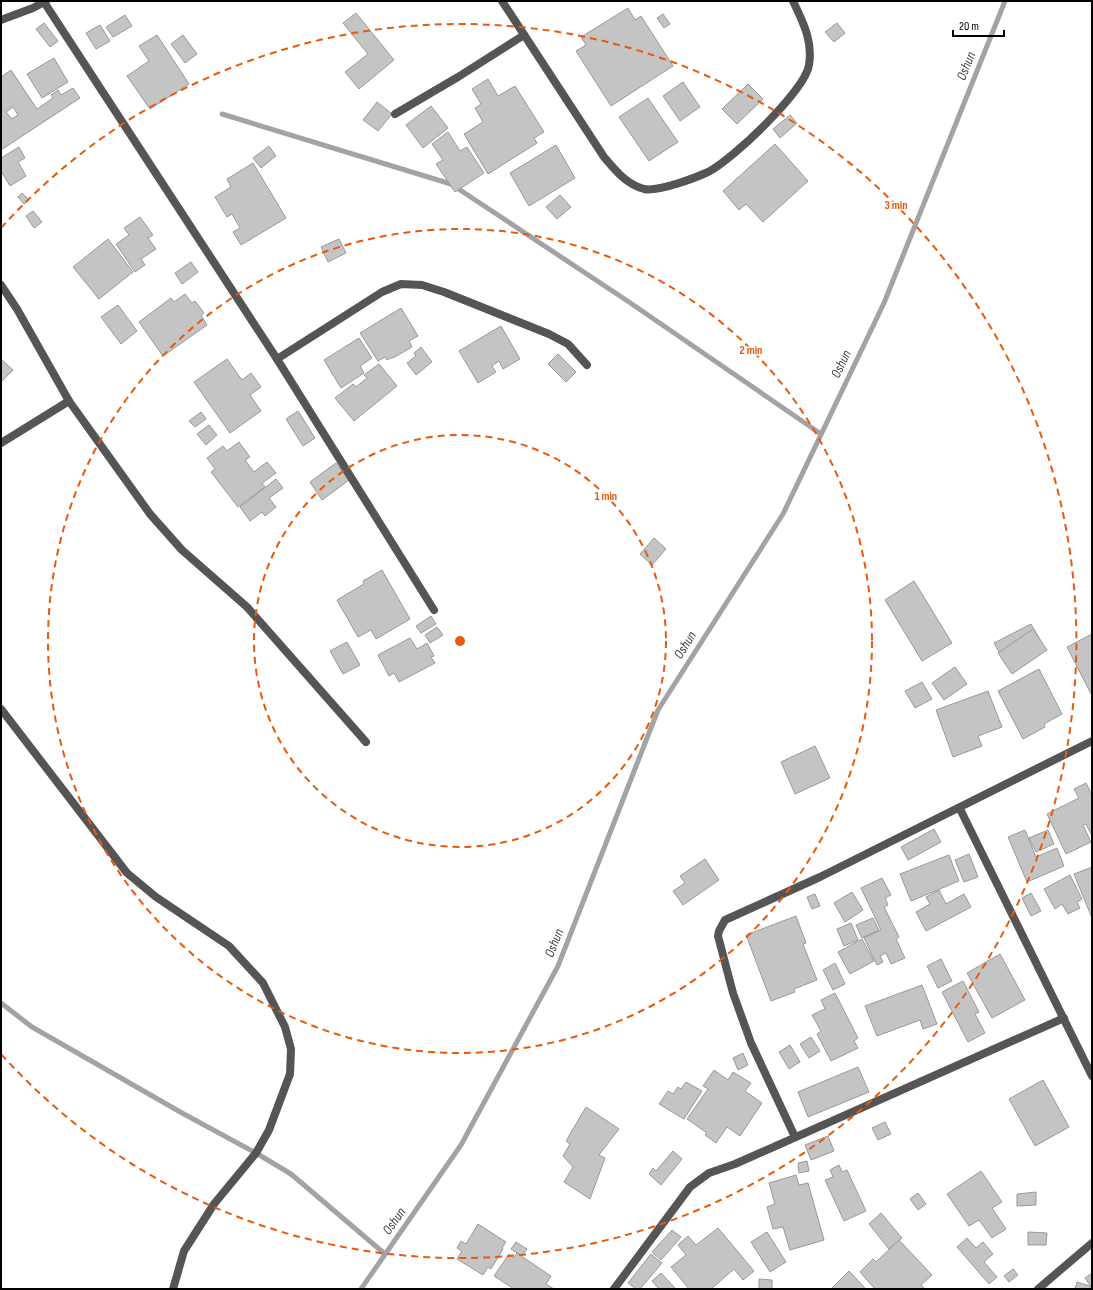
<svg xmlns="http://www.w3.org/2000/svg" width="1093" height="1290" font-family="'Sofia Sans Condensed',sans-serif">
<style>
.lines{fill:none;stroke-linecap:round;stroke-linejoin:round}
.stream{stroke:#a3a3a3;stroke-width:5}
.building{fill:#c4c4c4;stroke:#999;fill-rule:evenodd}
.service{stroke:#555;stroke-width:8}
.minor{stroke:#555;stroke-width:8}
.ring{fill:none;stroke:#e8590c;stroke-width:2;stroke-dasharray:7 5}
.labels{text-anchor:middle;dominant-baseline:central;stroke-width:3;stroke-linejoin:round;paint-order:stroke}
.water-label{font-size:14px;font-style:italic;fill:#444;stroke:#fff}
.centre{fill:#e8590c;stroke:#fff;stroke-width:2}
.ring-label{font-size:12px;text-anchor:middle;font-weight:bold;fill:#e8590c;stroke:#fff;stroke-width:3;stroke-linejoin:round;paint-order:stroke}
</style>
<rect width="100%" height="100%" fill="#fff"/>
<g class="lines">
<g class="stream">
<polyline points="222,114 451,184 629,302 821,434"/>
<polyline points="1,1003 32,1027 182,1113 256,1153 291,1174 385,1254"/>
<polyline points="361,1289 461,1145 558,966 658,710 783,514 884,303 1005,1"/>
</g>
</g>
<g class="building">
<polygon points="628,8 635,20 641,16 673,66 611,106 576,51 586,45 581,37"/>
<polygon points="356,13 394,60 359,89 345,72 368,54 343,23"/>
<polygon points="663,14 670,24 664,28 657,18"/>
<polygon points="125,15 132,26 113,37 106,27"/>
<polygon points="44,23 58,41 50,47 36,29"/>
<polygon points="837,23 845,33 834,42 825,32"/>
<polygon points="100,25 110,41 96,49 86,33"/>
<polygon points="157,35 189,84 150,109 127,76 149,61 139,46"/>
<polygon points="183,35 197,54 185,63 171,44"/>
<polygon points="54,58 68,82 42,98 27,74"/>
<path d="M11,70L37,109L53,98L51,95L58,90L61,95L73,88L80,98L1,150V77ZM13,107L18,115L12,119L6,112Z"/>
<polygon points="488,79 498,96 515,86 544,132 534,138 537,143 488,174 464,134 483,122 475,108 481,104 472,89"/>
<polygon points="683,82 700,107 680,121 663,96"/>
<polygon points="748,84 763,99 737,124 722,109"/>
<polygon points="648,98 678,142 649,161 619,117"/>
<polygon points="377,102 392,114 378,131 363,120"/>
<polygon points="431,106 448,128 423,148 406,125"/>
<polygon points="790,115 797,123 780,138 773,129"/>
<polygon points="448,132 460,151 467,147 484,173 455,192 436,164 443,160 432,144"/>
<polygon points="775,144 808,181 763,222 746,204 739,210 723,191"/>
<polygon points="556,145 575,178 529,206 510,173"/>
<polygon points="269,146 276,156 261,168 253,158"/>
<polygon points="19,147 25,158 18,162 26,176 10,186 1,171 1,158"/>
<polygon points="253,163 286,218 241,245 233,232 240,228 232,214 227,217 215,197 231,187 227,179"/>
<polygon points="22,193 29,200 24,204 18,197"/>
<polygon points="560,195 571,207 557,219 546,207"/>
<polygon points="33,211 42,222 34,228 26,216"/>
<polygon points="140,217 153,235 148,238 156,249 141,259 145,265 135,272 116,244 129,235 124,228"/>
<polygon points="108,239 133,272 99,299 73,267"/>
<polygon points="339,239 346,253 328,262 321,247"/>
<polygon points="191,262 198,272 182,284 175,273"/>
<polygon points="185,294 192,303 195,301 204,313 201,315 207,325 163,356 139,322 171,298 174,302"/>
<polygon points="118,305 137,331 121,344 101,317"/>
<polygon points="401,308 418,336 409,341 412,347 393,358 393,357 387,360 385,357 378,361 360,333"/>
<polygon points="501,326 520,359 503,369 499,361 492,366 496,372 478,383 459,351"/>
<polygon points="359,338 372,358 360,366 364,373 341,388 324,360"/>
<polygon points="421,347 432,362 416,375 407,363 416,356 414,353"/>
<polygon points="558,354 576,372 566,382 548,364"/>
<polygon points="1,359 13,370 1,382"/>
<polygon points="227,359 242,380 251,373 261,387 250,395 261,411 230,433 194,382"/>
<polygon points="379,364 397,386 354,421 335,398 353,384 356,387 367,378 364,375"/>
<polygon points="298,411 315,438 303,446 286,419"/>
<polygon points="201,412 206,419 195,427 189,421"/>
<polygon points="209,425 217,435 206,445 197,434"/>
<polygon points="239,442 250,457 245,460 254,472 267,462 276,473 262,483 265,487 238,507 211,472 215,469 207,458 223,446 227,451"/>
<polygon points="336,463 349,480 322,500 310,482"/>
<polygon points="276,479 283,488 269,498 276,507 265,516 262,512 250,521 240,507"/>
<polygon points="654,538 666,549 652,565 640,554"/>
<polygon points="382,570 410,619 376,639 371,630 358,637 337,600 364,584 363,581"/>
<polygon points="914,581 952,643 922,661 885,600"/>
<polygon points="431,616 436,624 421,633 416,626"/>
<polygon points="1031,624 1043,645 1006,665 994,643"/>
<polygon points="437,627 443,635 430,643 425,635"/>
<polygon points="1033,629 1047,650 1012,674 998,653"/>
<polygon points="1092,634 1092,693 1091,694 1067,647"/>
<polygon points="410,638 417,649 427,643 434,656 431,657 435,663 399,682 394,673 389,676 378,655"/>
<polygon points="347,642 360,665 343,674 330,651"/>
<polygon points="955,667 967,684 944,700 932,683"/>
<polygon points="1039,669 1062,714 1044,724 1045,727 1023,739 998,691"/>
<polygon points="922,682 932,699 915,708 905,691"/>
<polygon points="988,691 1002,727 978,736 982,746 953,757 936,710"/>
<polygon points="815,746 830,778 795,794 781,762"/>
<polygon points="1086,783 1092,795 1092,836 1086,824 1083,825 1091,842 1066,854 1047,814 1079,798 1074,789"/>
<polygon points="934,829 941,842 908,860 901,847"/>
<polygon points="1025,830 1036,857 1057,848 1064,866 1027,882 1008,837"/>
<polygon points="1048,830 1054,844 1036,852 1029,838"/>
<polygon points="969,854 978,877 964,882 955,860"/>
<polygon points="949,855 959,881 911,901 900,874"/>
<polygon points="705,859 719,880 683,905 673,891 685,883 680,876"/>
<polygon points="1092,867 1092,918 1074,874"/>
<polygon points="1070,875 1082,899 1077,902 1080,908 1068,914 1062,904 1055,909 1044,889"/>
<polygon points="882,878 891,895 885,898 888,905 884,907 899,937 896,939 905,958 891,964 886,953 880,956 883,962 877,965 864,938 881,930 861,888"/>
<polygon points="939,890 946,904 964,894 971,907 926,931 916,912 930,904 926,897"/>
<polygon points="852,892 863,910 845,922 834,903"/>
<polygon points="1031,893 1041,911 1031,916 1022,898"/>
<polygon points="815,894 820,906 812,909 807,897"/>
<polygon points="796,916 806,943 803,944 817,980 794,989 795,992 771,1001 746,935"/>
<polygon points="873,918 879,930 862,938 856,925"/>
<polygon points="851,923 858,940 844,946 837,929"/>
<polygon points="862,939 874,961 850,974 838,952"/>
<polygon points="1000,954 1025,1000 992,1018 967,973"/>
<polygon points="941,959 952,981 938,988 927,966"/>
<polygon points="835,963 845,984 833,990 823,970"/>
<polygon points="963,981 979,1012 975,1014 985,1033 968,1042 942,992"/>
<polygon points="922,985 937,1024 923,1029 920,1020 877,1036 865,1006"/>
<polygon points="835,993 858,1038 854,1041 858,1048 831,1061 817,1034 821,1031 812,1015 825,1009 821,1000"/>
<polygon points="811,1037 820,1051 809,1058 800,1044"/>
<polygon points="790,1045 800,1062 789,1069 779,1052"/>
<polygon points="743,1053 748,1065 738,1070 733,1058"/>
<polygon points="858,1067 869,1092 808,1117 798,1092"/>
<polygon points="714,1070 728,1080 733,1072 751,1083 745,1091 762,1103 740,1136 727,1127 716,1143 705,1135 707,1133 687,1119 708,1089 703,1086"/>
<polygon points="1043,1080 1069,1127 1035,1146 1009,1099"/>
<polygon points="686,1082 702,1091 684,1119 659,1104 668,1091 673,1094 678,1087 681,1089"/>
<polygon points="586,1107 619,1129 599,1155 605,1158 590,1199 564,1182 573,1167 563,1156 570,1144 566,1141"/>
<polygon points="885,1122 891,1134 878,1140 872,1128"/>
<polygon points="828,1136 834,1151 811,1160 805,1145"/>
<polygon points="673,1151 682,1159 661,1185 649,1174 653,1168 656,1171"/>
<polygon points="807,1161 809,1171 799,1173 798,1163"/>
<polygon points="839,1165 842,1172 847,1170 866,1211 844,1221 825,1180 833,1177 830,1170"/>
<polygon points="981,1171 1002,1202 992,1208 1006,1229 992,1238 979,1220 969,1226 947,1194"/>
<polygon points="796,1175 799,1185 808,1183 824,1240 790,1250 783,1227 773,1229 767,1207 775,1204 769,1183"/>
<polygon points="1036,1192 1036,1205 1017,1206 1017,1194"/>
<polygon points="918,1193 926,1204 918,1210 910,1199"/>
<polygon points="881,1213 902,1238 889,1249 869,1224"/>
<polygon points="478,1224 506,1242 502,1248 503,1249 491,1269 488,1267 483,1275 457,1259 462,1251 457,1248 461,1241 466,1244"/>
<polygon points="718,1228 754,1271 743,1280 734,1269 711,1289 689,1289 671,1267 686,1255 678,1245 688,1236 696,1245"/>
<polygon points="672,1230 681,1237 661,1260 652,1252"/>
<polygon points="767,1232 786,1262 770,1272 751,1242"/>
<polygon points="1028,1232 1047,1233 1046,1245 1028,1245"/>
<polygon points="967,1238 976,1248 983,1242 993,1254 984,1262 997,1277 989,1284 957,1247"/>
<polygon points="899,1240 932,1275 921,1285 925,1289 875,1289 860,1272 873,1259 876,1262"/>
<polygon points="516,1242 527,1249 522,1256 511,1249"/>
<polygon points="517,1253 551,1276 546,1284 554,1289 514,1289 494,1276 509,1254 514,1258"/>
<polygon points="651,1254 662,1263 640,1289 636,1289 628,1283"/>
<polygon points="1013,1269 1018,1275 1009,1282 1004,1276"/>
<polygon points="849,1271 866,1289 831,1289"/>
<polygon points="661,1273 675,1288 674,1289 659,1289 652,1281"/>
<polygon points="1092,1273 1092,1288 1085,1278"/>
<polygon points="759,1279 772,1280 772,1289 759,1289"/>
<polygon points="1077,1282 1090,1286 1090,1289 1075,1289"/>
</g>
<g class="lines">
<g class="service">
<polyline points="395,114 458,77 524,35"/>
<polyline points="277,359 382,292 401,284 422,285 444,292 549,334 568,344 587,365"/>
</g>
<g class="minor">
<path d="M502,1L604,157C615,170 626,184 644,189C658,192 695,178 708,172C732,160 805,91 809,65C813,41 803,22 793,1"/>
<polyline points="44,2 277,359 434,610"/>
<polyline points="1,20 33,8 46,1"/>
<polyline points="1,285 17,309 69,401 150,514 182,550 247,607 366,742"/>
<polyline points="1,443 69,401"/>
<polyline points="1,709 127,873 156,897 229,946 263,983 285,1027 291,1049 290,1074 269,1130 256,1153 214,1204 184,1251 173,1289"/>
<polyline points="960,809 1092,1076"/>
<polyline points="795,1137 751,1043 733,993 718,936 719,931 725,920 820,877 1092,741"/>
<polyline points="614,1289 690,1187 709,1173 735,1164 1064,1018"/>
<polyline points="1038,1289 1092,1243"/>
</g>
</g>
<g class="ring">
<circle cx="460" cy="641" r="206"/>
<circle cx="460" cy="641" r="412"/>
<path d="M1 228A617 617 0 1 1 1 1054"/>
</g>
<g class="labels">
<g class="water-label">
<text transform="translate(966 66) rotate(-68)">Oshun</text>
<text transform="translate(841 364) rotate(-64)">Oshun</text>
<text transform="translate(685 645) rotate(-58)">Oshun</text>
<text transform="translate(554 943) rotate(-68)">Oshun</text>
<text transform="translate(394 1221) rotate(-55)">Oshun</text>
</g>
</g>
<circle cx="460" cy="641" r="6" class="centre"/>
<g class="ring-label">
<text x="896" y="209">3 min</text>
<text x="751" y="354">2 min</text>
<text x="606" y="500">1 min</text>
</g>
<rect width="1093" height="1290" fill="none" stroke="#000000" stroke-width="4"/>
<path d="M953 30v6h51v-6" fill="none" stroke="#000000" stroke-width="2"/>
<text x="959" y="30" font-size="12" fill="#000000" stroke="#ffffff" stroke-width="3" paint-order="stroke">20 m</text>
</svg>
